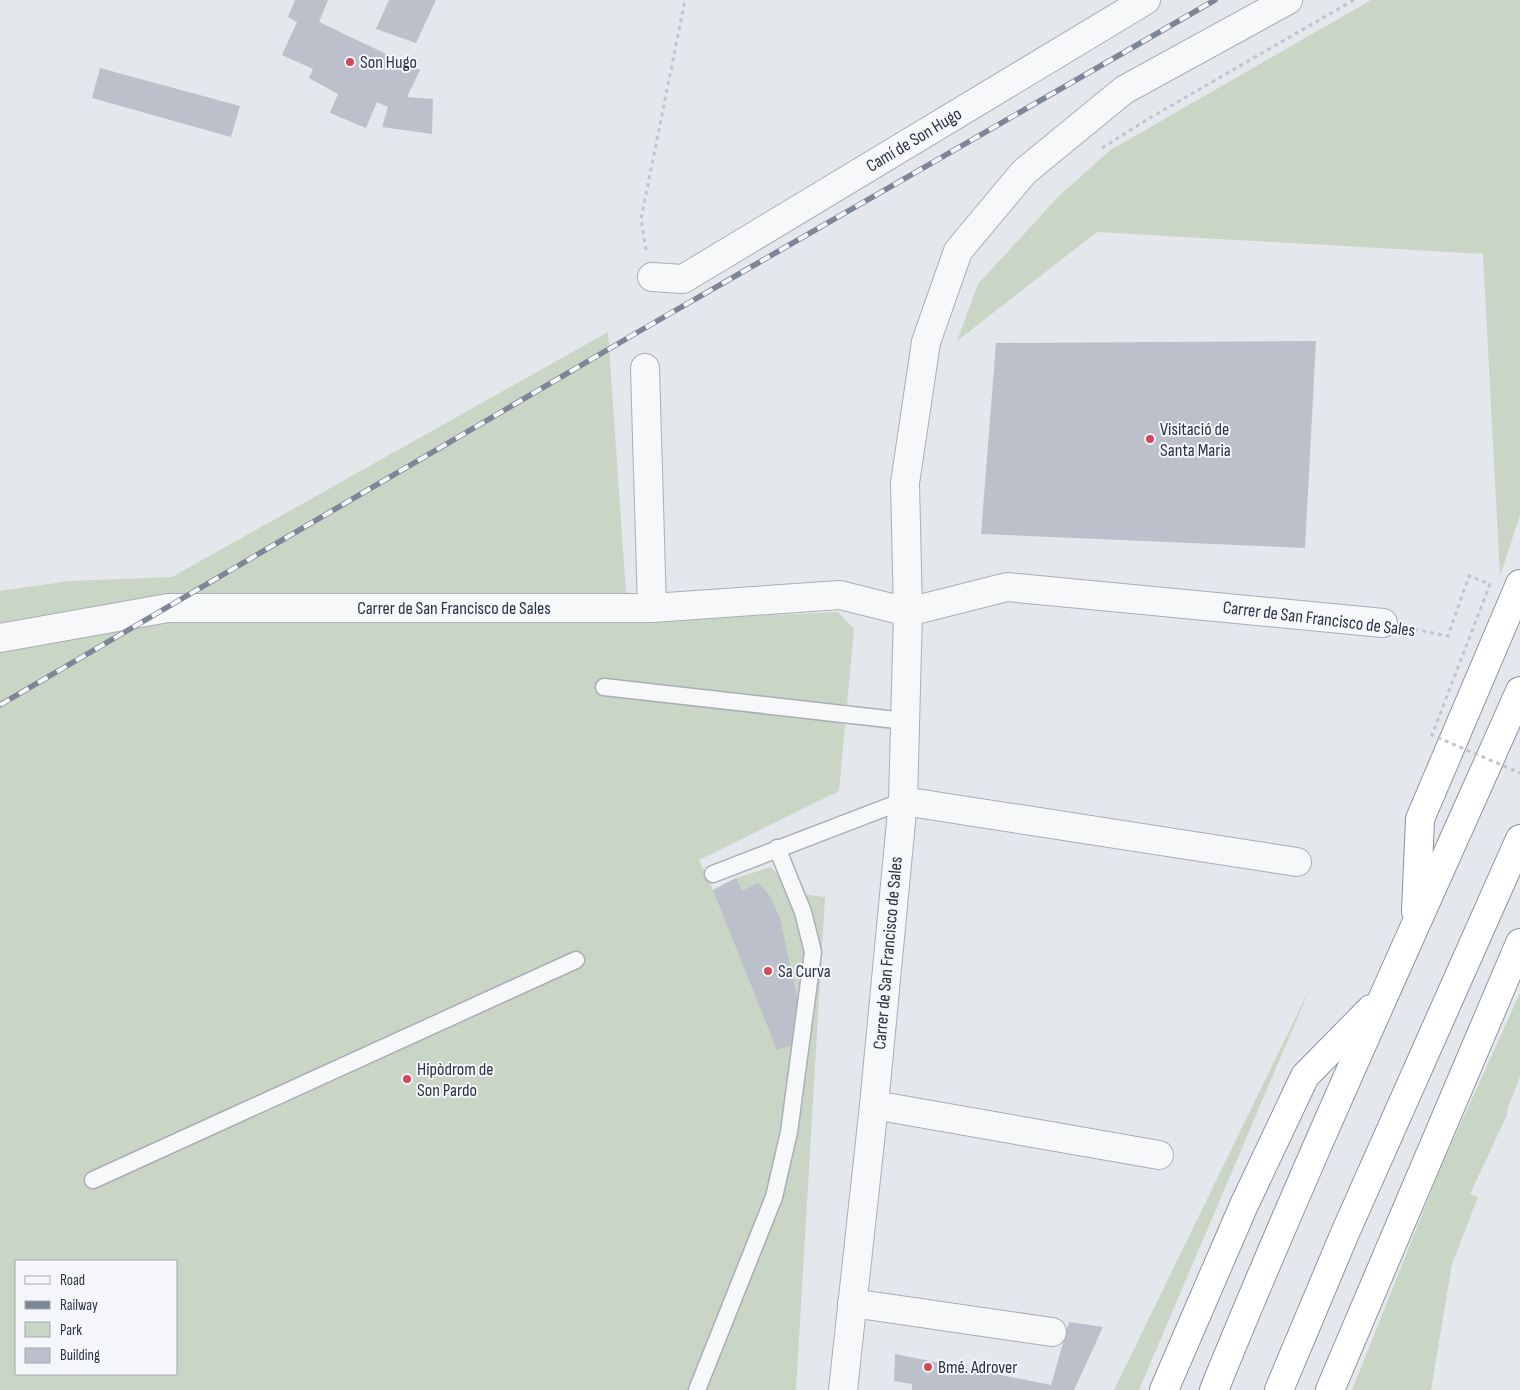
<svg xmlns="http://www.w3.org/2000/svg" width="1520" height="1390" font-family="'Sofia Sans Condensed',sans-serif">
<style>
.green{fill:#c9d6c5;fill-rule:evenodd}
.building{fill:#bbc0ca}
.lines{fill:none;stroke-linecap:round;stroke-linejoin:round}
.service-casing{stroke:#a9aeb7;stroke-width:19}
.minor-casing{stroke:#a9aeb7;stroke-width:30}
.motorway-casing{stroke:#8b94a3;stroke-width:30}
.path{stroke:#c2c5cb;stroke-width:3;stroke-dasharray:4 4;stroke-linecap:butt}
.service{stroke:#f7f8fa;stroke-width:16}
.minor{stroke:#f7f8fa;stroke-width:28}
.motorway{stroke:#fff;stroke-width:28}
.rail-casing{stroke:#7d8696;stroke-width:5.5}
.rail{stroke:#f4f6f9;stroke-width:4;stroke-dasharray:11;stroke-linecap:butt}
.path-bridge{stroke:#c2c5cb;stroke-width:3;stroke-dasharray:4 4;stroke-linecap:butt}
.poi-dot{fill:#d1495b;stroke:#f4f6f9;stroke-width:2}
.labels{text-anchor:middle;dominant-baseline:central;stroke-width:4;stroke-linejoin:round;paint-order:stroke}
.poi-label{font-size:18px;fill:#2b3445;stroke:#f4f6f9;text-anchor:start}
.street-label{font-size:18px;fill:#2b3445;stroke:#f4f6f9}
</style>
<rect width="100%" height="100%" fill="#e4e7ec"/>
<g class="green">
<polygon points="1371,0 1520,0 1520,515 1500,576 1483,254 1097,232 957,341 978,284 1058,197 1109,151"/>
<path d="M608,332L628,622L838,612L854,629L839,791L699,860L713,890L736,878L771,867L797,897L802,894L825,897L796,1390H0V591L70,581L172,577ZM16,1261H176V1374H16Z"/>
<polygon points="1311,986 1139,1390 1114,1390"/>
<polygon points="1520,993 1520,1076 1506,1113 1508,1113 1470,1194 1478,1197 1452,1264 1431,1390 1352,1390 1441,1167"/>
</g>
<g class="building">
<polygon points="295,0 328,0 319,22 420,70 407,97 433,99 432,134 382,127 388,107 377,102 366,128 330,113 338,94 309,78 313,69 282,55 297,22 288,17"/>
<polygon points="389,0 436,0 416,43 376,29"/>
<polygon points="100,68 240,106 231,137 92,98"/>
<polygon points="1316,341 1305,548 981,534 996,343"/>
<polygon points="736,878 742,891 758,883 770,896 780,918 797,997 798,1043 777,1050 713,890"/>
<polygon points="1069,1322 1103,1327 1074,1390 912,1390 912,1384 894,1381 895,1354 1051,1385"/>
</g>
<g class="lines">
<defs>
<g id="service">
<polyline points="604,687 905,721"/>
<polyline points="713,874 903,801"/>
<polyline points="93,1180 576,960"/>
<polyline points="697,1390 774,1197 789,1132 813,952 803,912 777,848"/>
</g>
<g id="minor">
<polyline points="1288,0 1124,90 1024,172 958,251 926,342 905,483 908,612 1007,587 1383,623"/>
<polyline points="652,277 683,279 1146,0"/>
<polyline points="645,368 652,608"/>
<polyline points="0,638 168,608 652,608 840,595 908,612 903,801 874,1105 843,1390"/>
<polyline points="903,801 1297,862"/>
<polyline points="874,1105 1159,1155"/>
<polyline points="852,1303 1052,1332"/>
</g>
<g id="motorway">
<polyline points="1416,911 1420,819 1520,584"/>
<polyline points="1164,1390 1244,1205 1305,1076 1371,1009"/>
<path d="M1214,1390C1310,1154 1417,924 1520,691"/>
<polyline points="1279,1390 1345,1233 1520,839"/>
<polyline points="1330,1390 1520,943"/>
</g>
</defs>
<use href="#service" class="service-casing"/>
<use href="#minor" class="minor-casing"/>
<use href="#motorway" class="motorway-casing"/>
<g class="path">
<polyline points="1102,148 1148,119 1354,0"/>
<polyline points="646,250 641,219 685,0"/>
</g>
<use href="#service" class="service"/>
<use href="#minor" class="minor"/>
<use href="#motorway" class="motorway"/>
<defs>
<polyline id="rail" points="0,705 638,332 1215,0"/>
</defs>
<use href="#rail" class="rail-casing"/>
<use href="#rail" class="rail"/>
<polyline class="path-bridge" points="1383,623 1448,636 1469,576 1490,584 1432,735 1520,773"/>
</g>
<g class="poi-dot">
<circle cx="350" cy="62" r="5"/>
<circle cx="1150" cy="439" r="5"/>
<circle cx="768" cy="971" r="5"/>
<circle cx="407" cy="1079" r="5"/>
<circle cx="928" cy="1367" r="5"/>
</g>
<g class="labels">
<g class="poi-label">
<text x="360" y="62">Son Hugo</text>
<text x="1160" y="429">Visitació de<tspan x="1160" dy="21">Santa Maria</tspan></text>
<text x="778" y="971">Sa Curva</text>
<text x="417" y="1069">Hipòdrom de<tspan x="417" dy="21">Son Pardo</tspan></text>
<text x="938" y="1367">Bmé. Adrover</text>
</g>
<g class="street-label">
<text transform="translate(914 140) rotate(-31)">Camí de Son Hugo</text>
<text x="454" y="608">Carrer de San Francisco de Sales</text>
<text transform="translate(1319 619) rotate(7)">Carrer de San Francisco de Sales</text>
<text transform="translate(888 953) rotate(-85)">Carrer de San Francisco de Sales</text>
</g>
</g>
<rect x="15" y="1260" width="162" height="115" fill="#f4f6f9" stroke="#a4a8b1"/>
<rect x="25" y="1276" width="25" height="8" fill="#f7f8fa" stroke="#a4a8b1"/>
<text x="60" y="1285" font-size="15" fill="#2b3445">Road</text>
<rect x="25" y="1301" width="25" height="8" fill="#7d8696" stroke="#a4a8b1"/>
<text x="60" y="1310" font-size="15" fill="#2b3445">Railway</text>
<rect x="25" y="1322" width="25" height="15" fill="#c9d6c5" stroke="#a4a8b1"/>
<text x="60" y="1335" font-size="15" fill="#2b3445">Park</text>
<rect x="25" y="1348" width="25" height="15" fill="#bbc0ca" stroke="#a4a8b1"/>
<text x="60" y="1360" font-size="15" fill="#2b3445">Building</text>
</svg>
